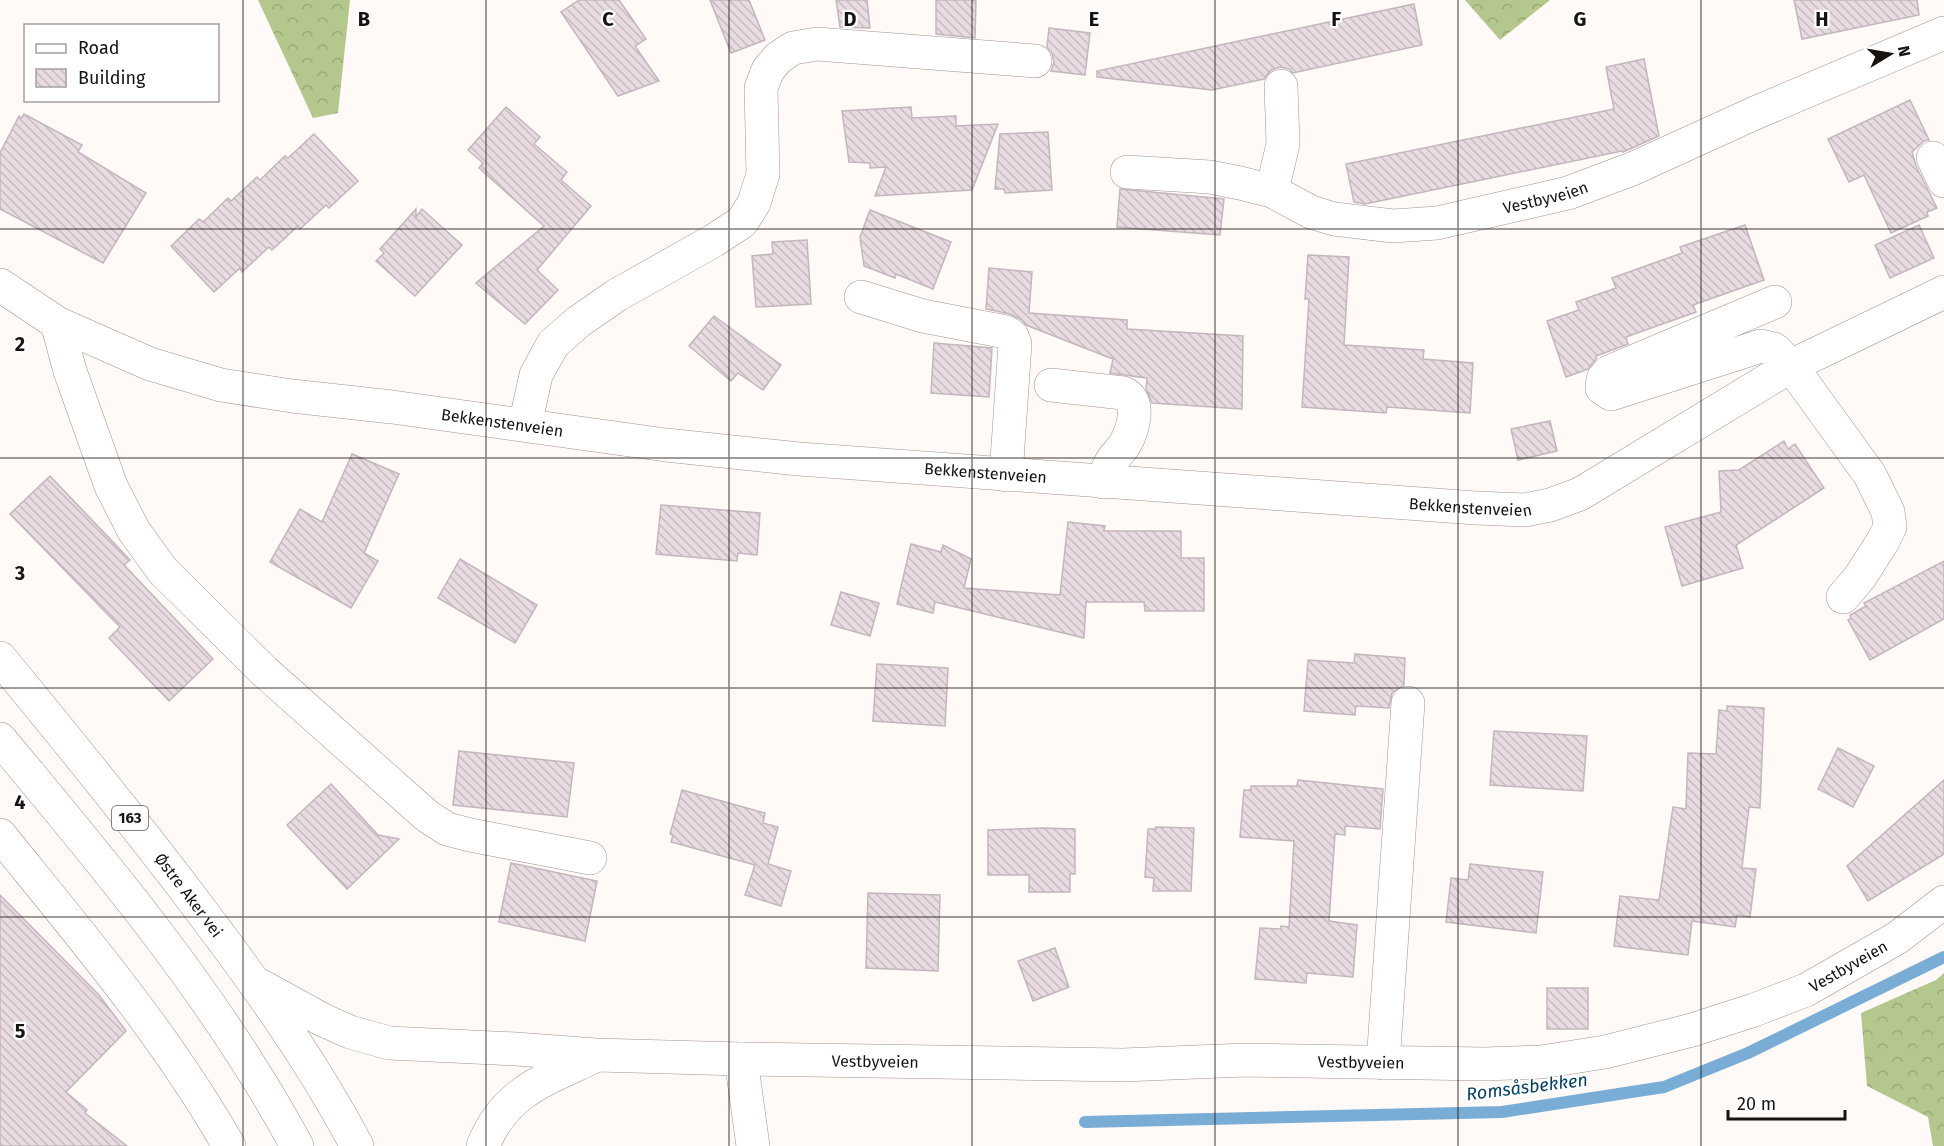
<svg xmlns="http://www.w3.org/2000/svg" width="1944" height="1146" font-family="'Fira Sans',sans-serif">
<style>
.forest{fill:url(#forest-crowns)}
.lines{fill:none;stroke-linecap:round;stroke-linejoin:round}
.stream{stroke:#7aadd6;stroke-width:12}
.building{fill:url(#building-back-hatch);stroke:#c3b6bc;stroke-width:1.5}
.minor-casing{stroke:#a1948f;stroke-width:34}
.highway-casing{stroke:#a1948f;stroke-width:34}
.minor{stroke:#fff;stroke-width:33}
.highway{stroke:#fff;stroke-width:33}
.grid{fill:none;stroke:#171311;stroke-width:1.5;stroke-opacity:0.55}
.labels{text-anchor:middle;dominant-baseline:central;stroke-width:4.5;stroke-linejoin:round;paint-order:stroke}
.shield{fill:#fff;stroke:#5d5a58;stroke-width:1.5}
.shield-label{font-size:15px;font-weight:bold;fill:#171311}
.street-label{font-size:16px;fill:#171311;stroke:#fff}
.water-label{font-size:18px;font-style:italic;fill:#004066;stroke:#fff}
.grid-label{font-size:20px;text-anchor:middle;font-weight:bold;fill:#171311;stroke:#fff;stroke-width:4.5;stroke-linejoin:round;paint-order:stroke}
</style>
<defs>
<pattern id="forest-crowns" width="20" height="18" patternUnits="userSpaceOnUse" patternTransform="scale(1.5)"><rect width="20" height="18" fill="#b4c78d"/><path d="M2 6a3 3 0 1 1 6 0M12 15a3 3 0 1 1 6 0" fill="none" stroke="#9aaa79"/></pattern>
<pattern id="building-back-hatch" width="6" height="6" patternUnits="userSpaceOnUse" patternTransform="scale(1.5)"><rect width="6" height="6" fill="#e9dbe2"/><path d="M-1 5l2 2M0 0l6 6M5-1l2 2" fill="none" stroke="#c7bbc1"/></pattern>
</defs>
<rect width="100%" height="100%" fill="#fff9f7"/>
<g class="forest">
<polygon points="258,0 350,0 338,113 313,118"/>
<polygon points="1465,0 1550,0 1500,40"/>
<polygon points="1944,973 1944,1146 1933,1146 1928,1117 1867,1086 1861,1013 1936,980"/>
</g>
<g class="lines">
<polyline class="stream" points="1085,1122 1502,1112 1664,1087 1748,1053 1944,957"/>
</g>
<g class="building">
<polygon points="579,0 619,0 646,39 635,46 659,81 618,96 561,12"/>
<polygon points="710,0 749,0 765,40 731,53"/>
<polygon points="836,0 867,0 870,28 840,27"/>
<polygon points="936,0 976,0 975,38 936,34"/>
<polygon points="1794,0 1917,0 1919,15 1802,39"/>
<polygon points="1414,4 1422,45 1293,73 1289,69 1280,67 1271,70 1264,79 1212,90 1097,77 1097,71"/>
<polygon points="1049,28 1090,33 1085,75 1051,71 1054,62 1052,53 1047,47"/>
<polygon points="1644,59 1659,136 1623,152 1622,151 1365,204 1354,202 1346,164 1614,109 1606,67"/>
<polygon points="1910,100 1929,140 1924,141 1912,152 1916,166 1937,208 1927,212 1928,216 1891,233 1864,175 1849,182 1828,139"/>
<polygon points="506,107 540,137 534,144 567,172 561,180 591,206 537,270 558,290 525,324 476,283 544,226 479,168 483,163 468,150"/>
<polygon points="911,107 912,118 956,116 956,126 998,124 972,190 875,196 886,167 870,168 870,163 849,162 842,111"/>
<polygon points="24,114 82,145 78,152 146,193 103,263 0,209 0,153 19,116 22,118"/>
<polygon points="1048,132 1052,190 1005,193 1004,189 995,189 1000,134"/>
<polygon points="314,134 358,181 329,208 326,205 300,229 298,226 272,250 269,247 242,272 240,268 214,292 171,246 199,219 203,222 228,198 231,201 257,177 260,180 285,156 288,158"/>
<polygon points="1120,189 1224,199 1220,235 1117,227"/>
<polygon points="416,209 416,217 422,209 462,245 415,296 376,261 384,253 380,249"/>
<polygon points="870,210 951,242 933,289 896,274 895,278 864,266 860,237"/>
<polygon points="1745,225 1764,280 1693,305 1696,312 1626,337 1628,344 1596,356 1596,359 1588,369 1566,377 1547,321 1579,310 1576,302 1616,288 1612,278 1682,253 1680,247"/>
<polygon points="1919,225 1934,258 1890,278 1875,245"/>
<polygon points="807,240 811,304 756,307 752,256 773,254 772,242"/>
<polygon points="1308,255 1349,257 1344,345 1424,350 1423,359 1473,363 1470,413 1387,407 1386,413 1302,407 1309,299 1305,299"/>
<polygon points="989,268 1032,272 1029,313 1127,320 1127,329 1243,336 1242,409 1152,403 1146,389 1147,378 1110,373 1113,359 1026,325 1022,320 1010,314 986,309"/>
<polygon points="714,316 781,365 763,390 738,373 731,381 689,346"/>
<polygon points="934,343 992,348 989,397 931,393"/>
<polygon points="1550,421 1557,451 1518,460 1511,429"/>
<polygon points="1784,441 1788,449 1795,444 1824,488 1736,545 1743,568 1682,586 1665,527 1721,512 1719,471 1739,470"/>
<polygon points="352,454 399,474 364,553 378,561 351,608 270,562 300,509 322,522"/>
<polygon points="50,476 130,560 124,565 213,659 169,701 109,638 120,627 10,514"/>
<polygon points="661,505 760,513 757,555 738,553 737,561 656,554"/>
<polygon points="1068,522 1105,526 1104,531 1181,531 1181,558 1204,558 1204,611 1145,611 1144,602 1086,602 1084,638 935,602 933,613 897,604 911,544 941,552 943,545 971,559 964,588 1060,595"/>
<polygon points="460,559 537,605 515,643 438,598"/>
<polygon points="1944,561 1944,619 1870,660 1848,620 1851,618 1850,615 1866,606 1864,603"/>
<polygon points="841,592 879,603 870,636 831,625"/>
<polygon points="1355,654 1405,658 1404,685 1392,693 1389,708 1356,706 1355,715 1304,711 1308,660 1354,663"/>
<polygon points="877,664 948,668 945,726 873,721"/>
<polygon points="1727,706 1764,708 1760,808 1749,807 1742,868 1756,869 1750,917 1737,915 1735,927 1692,921 1688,955 1614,946 1620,896 1659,900 1673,807 1686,809 1688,753 1716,754 1719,710 1727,711"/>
<polygon points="1494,731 1587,736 1583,791 1490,785"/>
<polygon points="1838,748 1874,766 1853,807 1818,789"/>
<polygon points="459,751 574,763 567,817 453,805"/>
<polygon points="1298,780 1383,789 1380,829 1345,826 1345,835 1335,834 1329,921 1357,925 1353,977 1307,973 1306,983 1255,979 1260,928 1281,929 1281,926 1289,927 1294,841 1240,837 1244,790 1251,790 1251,786 1297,786"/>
<polygon points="1944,780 1944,854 1868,901 1847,866"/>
<polygon points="331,784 378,835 399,839 347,889 287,825"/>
<polygon points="682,790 765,813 763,823 778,827 768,864 791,871 781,906 745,895 755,865 671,842 673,835 670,834"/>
<polygon points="1156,827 1194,828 1191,891 1153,891 1154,878 1145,877 1148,829 1156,829"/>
<polygon points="1042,828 1075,829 1075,874 1070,874 1070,892 1029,892 1029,875 988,875 988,830"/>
<polygon points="511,863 597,881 585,941 499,922"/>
<polygon points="1470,864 1543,872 1536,933 1446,922 1451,878 1468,880"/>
<polygon points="868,893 940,895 938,971 866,968"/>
<polygon points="0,895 99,995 126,1031 66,1092 87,1110 85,1113 127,1146 0,1146"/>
<polygon points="1055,948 1069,987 1033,1001 1018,961"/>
<rect x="1547" y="988" width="41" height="41"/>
</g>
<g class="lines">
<defs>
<g id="minor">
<polyline points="1933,158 1944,181"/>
<path id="s1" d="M1127,172L1210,177L1240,183L1272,191L1311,212L1334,219L1393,226L1437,223L1568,193L1632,169L1755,113L1944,33"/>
<polyline points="1272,191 1283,144 1281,86"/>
<path id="s2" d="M0,285L57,323L150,364L221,385L292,396L392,407L666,445L799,459L1476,508L1525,510L1550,505L1580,494L1791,366L1944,292"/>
<polyline points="861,297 923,316 1006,332 1012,336 1015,344 1006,475"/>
<polyline points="1775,302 1609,372 1603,379 1602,388 1611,394 1761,346 1774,349 1791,366 1870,475 1888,512 1890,527 1883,541 1860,577 1843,597"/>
<polyline points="57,323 70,371 111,486 134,531 163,571 264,671 427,816 447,829 470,835 590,858"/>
<path d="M1051,385L1123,393C1142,400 1133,430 1125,444C1121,451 1114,456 1110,464C1107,469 1106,476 1103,482"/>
<polyline points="525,425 536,375 553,344 578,322 617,295 713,241 742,222 754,203 763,174 761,88 768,70 778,58 793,48 817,44 1035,61"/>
<path d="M0,835C80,934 166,1035 229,1146"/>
<polyline points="1383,1063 1408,703"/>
<path id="s3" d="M753,1146L741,1059L1123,1065L1245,1060L1484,1064L1541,1062L1605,1052L1692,1030L1754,1010L1806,990L1897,938L1944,902"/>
</g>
<g id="highway">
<path id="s4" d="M0,658C66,738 131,818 193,900C253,979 311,1059 357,1146"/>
<path d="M0,739C107,867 217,998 297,1146"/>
<polyline points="261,986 323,1020 350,1032 389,1043 516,1049 596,1055 741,1059"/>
<path d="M483,1146C505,1091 545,1080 595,1056"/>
</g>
</defs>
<use href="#minor" class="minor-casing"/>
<use href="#highway" class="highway-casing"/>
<use href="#minor" class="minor"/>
<use href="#highway" class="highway"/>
</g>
<path class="grid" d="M243,0V1146M486,0V1146M729,0V1146M972,0V1146M1215,0V1146M1458,0V1146M1701,0V1146M0,229H1944M0,458H1944M0,688H1944M0,917H1944"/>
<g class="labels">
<rect class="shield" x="112" y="806" width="36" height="24" rx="4.5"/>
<g class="shield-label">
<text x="130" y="818">163</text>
</g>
<g class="street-label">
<text stroke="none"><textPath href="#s1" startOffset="430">Vestbyveien</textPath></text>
<text stroke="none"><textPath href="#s2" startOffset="528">Bekkenstenveien</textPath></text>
<text stroke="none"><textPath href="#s2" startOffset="1014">Bekkenstenveien</textPath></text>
<text stroke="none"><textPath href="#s2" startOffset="1500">Bekkenstenveien</textPath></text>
<text stroke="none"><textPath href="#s4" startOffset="303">Østre Aker vei</textPath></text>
<text stroke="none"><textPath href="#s3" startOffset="1212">Vestbyveien</textPath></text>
<text stroke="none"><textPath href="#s3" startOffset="222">Vestbyveien</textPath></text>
<text stroke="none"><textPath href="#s3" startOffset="708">Vestbyveien</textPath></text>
</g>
<g class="water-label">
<text transform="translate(1527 1087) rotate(-7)">Romsåsbekken</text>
</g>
</g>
<g class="grid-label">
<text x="364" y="26">B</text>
<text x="608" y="26">C</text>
<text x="850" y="26">D</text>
<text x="1094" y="26">E</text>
<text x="1336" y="26">F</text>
<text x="1580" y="26">G</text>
<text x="1822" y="26">H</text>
<text x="20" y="351">2</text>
<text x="20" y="580">3</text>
<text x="20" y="809">4</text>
<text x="20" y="1038">5</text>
</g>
<rect x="24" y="24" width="195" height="78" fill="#ffffff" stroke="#a2a1a0" stroke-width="1.5"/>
<rect x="36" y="44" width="30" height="9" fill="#ffffff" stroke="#a2a1a0" stroke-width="1.5"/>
<text x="78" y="54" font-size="18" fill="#171311">Road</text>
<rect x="36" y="69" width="30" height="18" fill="url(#building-back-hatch)" stroke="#a2a1a0" stroke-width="1.5"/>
<text x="78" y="84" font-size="18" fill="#171311">Building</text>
<g transform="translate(1890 54) rotate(79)" stroke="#ffffff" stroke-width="4.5" paint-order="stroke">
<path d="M0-4.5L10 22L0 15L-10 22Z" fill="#171311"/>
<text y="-9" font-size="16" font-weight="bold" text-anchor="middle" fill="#171311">N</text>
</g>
<path d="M1728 1110v9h117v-9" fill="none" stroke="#171311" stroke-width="3"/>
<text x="1737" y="1110" font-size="18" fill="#171311" stroke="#ffffff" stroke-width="4.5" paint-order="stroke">20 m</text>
</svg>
